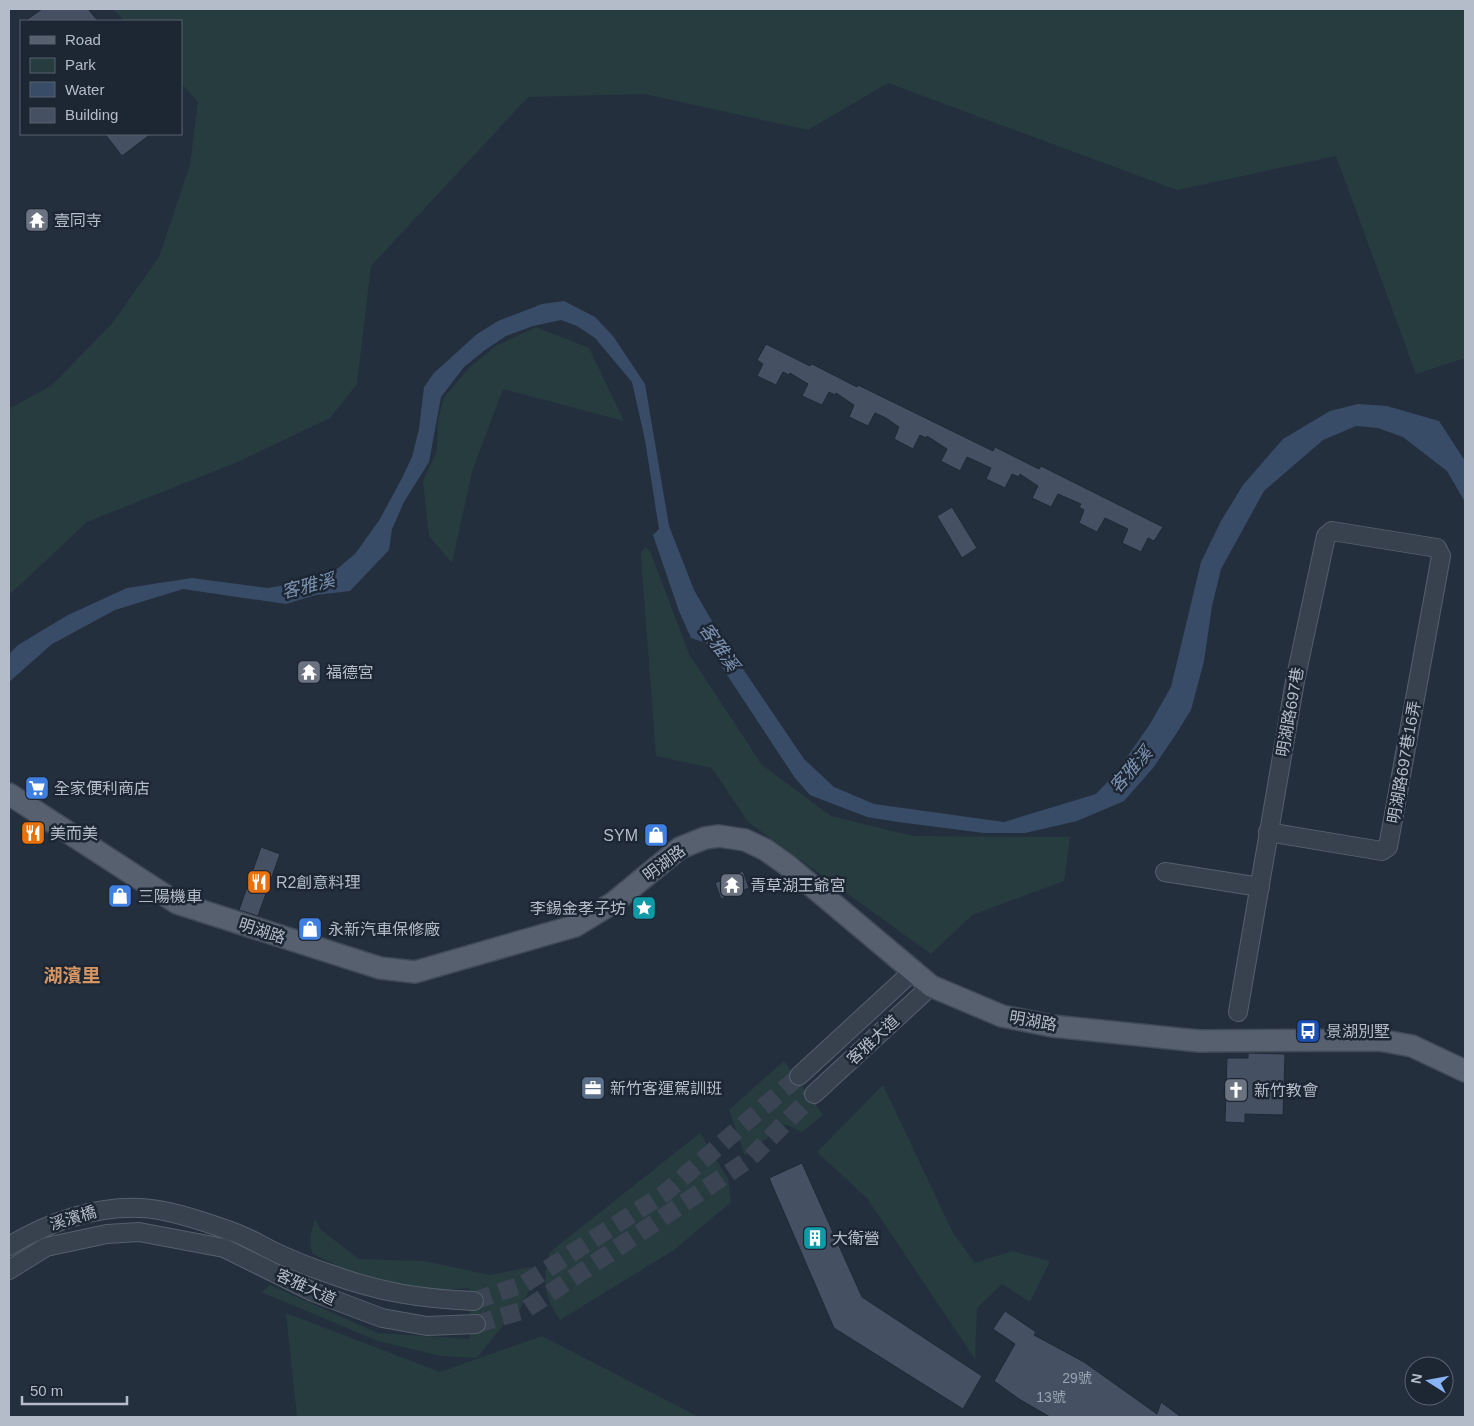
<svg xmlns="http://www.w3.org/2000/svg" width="1474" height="1426" font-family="Helvetica,'Noto Sans TC',sans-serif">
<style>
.green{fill:#263c3f}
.water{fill:#394c67}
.building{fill:#455162;stroke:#1f2835}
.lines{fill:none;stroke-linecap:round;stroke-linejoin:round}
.minor-tunnel{stroke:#3a4453;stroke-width:18;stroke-dasharray:18 9;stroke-linecap:butt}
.minor-casing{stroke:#565f6c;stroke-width:20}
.major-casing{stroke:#414a57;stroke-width:24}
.minor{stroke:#38414e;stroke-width:18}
.major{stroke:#56606e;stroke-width:21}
.labels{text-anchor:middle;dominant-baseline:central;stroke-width:5;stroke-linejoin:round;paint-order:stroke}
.number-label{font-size:14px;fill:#98a1af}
.poi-label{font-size:16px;fill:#b4bcc9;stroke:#1d2633;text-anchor:start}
.street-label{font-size:16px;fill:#b4bcc9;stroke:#1d2633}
.water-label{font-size:18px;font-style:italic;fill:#7c92b1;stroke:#1d2633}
.quarter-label{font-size:19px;font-weight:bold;fill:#d59563;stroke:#1d2633}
</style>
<rect width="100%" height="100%" fill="#242f3e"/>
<g class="green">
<polygon points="113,9 1465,9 1465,358 1416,374 1336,156 1177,190 888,83 808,130 645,94 528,97 371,266 357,384 330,418 240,461 87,522 9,595 9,409 52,385 111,325 159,257 190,165 198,102 181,83 181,21 125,21"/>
<polygon points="536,327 589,348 624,421 503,389 472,472 452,563 429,536 423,481 437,451 438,420 444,397 470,367 496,346"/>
<polygon points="646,547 650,551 689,654 762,765 831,816 913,836 1070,837 1064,881 972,915 931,954 748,822 712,768 656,756 641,557 642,551"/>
<polygon points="784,1061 823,1115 802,1132 785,1124 745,1156 729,1110"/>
<polygon points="883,1085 953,1233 975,1263 1012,1251 1050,1261 1030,1302 1002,1284 977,1308 975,1359 867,1198 817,1152"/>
<path d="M700,1133L728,1179L731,1202L674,1250L560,1320C543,1295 543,1282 549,1253Z"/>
<path d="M315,1219L321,1230L359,1259L424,1261L490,1275L531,1267V1285L520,1310L504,1324L477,1358L441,1356L378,1341L261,1292L270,1285L378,1333L470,1339L469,1288L417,1292L356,1275L313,1254C308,1242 311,1231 315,1219Z"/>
<polygon points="286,1313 440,1372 542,1336 699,1417 297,1417"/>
</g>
<polygon class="water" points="564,301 595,317 613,336 645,384 669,526 694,590 720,635 804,759 834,787 874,804 1004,822 1096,794 1115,774 1150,724 1171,687 1201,562 1221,521 1243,485 1283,439 1330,411 1358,404 1387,406 1439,421 1465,461 1465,502 1447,471 1403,437 1378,428 1356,426 1323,440 1264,491 1221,569 1212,606 1204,661 1191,710 1176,734 1153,768 1124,801 1077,821 1025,833 984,833 898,822 867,817 810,795 795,778 706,643 691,638 679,611 653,535 659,529 645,440 632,382 595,338 577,326 561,320 533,326 506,336 485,350 464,367 441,397 429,462 404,502 392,529 389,550 350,591 316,595 286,604 183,589 115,610 52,644 9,682 9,654 18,645 68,615 127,588 192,578 267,588 325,579 355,554 380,519 403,476 412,457 419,429 424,387 434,373 477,334 498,321 542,304"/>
<g class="building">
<polygon points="42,9 88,9 98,21 25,21"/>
<polygon points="105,134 151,134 122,156"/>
<polygon points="766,344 810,366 812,364 857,387 858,385 993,451 995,447 1039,469 1041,466 1163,527 1154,541 1148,538 1141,552 1122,543 1128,529 1105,518 1097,532 1079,523 1084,510 1079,507 1081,504 1058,494 1051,507 1032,498 1038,486 1020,474 1019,477 1012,474 1005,488 986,479 991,468 967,457 960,471 941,461 947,449 927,436 926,438 920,435 913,449 894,439 899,427 886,418 875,413 868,426 849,417 854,405 836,393 835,395 829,392 822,405 802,396 808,384 790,373 789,375 783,372 776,385 757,376 763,364 757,360"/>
<polygon points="952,507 977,548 962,558 937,516"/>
<polygon points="261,847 280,854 258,916 239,910"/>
<polygon points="743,871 749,888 721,899 715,883"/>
<polygon points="1248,1053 1285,1054 1283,1115 1245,1114 1245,1123 1225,1122 1227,1058 1248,1058"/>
<polygon points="802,1163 862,1297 982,1376 963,1409 834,1328 769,1178"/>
<polygon points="1005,1311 1036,1332 1034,1335 1084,1362 1157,1414 1161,1402 1181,1417 1050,1417 1019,1399 994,1381 1015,1344 993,1329"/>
</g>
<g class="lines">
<g class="minor-tunnel">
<polyline points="474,1301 524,1284 665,1193 799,1076"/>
<polyline points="476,1324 525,1310 748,1160 814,1094"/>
</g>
<defs>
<g id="minor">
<polyline points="1165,872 1260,887"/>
<polyline points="1238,1012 1295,681 1326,536 1332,531 1437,548 1441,556 1388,847 1382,851 1268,832"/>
<polyline points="799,1076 912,972"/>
<polyline points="814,1094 931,986"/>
<path d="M9,1246C48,1222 95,1206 141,1208C169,1209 206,1222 233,1232C248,1237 262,1246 277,1253C294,1261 312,1268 330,1274C379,1292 422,1299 474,1301"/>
<polyline points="9,1270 46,1247 107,1234 139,1232 224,1248 313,1292 382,1318 427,1326 476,1324"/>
</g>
<polyline id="major" points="9,794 177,903 380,968 415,972 575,926 613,903 680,848 705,838 719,836 745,840 766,850 787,865 931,986 1002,1016 1052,1026 1199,1041 1379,1040 1412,1046 1465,1071"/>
</defs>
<use href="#minor" class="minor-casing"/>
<use href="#major" class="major-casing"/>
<use href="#minor" class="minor"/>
<use href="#major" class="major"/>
</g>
<defs>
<symbol id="temple-square" viewBox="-11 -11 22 22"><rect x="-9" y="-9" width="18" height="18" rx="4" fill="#6b7280" stroke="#1d2633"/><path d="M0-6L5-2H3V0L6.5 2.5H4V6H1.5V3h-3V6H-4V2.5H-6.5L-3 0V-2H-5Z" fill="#fff"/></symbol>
<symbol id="supermarket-square" viewBox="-11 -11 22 22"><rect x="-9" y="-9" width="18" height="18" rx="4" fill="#3f7fe0" stroke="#1d2633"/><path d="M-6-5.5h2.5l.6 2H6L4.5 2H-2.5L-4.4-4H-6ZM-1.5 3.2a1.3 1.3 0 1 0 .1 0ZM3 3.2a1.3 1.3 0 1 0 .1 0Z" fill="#fff"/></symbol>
<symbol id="restaurant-square" viewBox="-11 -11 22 22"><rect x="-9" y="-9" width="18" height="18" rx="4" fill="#e8710a" stroke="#1d2633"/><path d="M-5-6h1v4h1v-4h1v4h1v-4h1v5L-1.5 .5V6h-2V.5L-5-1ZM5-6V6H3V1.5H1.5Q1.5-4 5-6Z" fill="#fff"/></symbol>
<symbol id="shop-square" viewBox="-11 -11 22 22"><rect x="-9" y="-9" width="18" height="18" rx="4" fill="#3f7fe0" stroke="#1d2633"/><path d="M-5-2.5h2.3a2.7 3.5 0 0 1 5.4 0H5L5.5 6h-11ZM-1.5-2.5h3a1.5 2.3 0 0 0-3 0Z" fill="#fff"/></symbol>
<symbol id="sight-square" viewBox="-11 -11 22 22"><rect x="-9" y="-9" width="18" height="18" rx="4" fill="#0f9aa8" stroke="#1d2633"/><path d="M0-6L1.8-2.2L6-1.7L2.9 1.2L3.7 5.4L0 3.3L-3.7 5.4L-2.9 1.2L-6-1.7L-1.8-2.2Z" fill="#fff"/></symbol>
<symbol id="bus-square" viewBox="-11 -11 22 22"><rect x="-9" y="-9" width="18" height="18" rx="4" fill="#1a4fb4" stroke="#1d2633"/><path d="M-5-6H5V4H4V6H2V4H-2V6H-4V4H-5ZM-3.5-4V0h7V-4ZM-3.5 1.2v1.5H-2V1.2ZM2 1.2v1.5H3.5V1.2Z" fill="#fff"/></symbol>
<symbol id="office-square" viewBox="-11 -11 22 22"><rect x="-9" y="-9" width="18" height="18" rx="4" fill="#5c6f8a" stroke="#1d2633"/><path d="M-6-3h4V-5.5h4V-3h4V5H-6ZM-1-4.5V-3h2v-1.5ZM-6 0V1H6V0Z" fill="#fff"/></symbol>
<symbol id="church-square" viewBox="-11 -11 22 22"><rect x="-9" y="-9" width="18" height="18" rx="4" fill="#6b7280" stroke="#1d2633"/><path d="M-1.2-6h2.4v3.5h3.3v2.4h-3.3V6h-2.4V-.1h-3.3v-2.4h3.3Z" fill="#fff"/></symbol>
<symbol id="building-square" viewBox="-11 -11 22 22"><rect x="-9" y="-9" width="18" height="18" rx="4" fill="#0f9aa8" stroke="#1d2633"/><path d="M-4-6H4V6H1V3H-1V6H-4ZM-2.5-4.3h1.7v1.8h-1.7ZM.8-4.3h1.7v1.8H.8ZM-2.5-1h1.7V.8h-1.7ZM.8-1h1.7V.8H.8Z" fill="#fff"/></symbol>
</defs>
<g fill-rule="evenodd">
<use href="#temple-square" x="23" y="206" width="28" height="28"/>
<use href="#temple-square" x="295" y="658" width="28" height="28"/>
<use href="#supermarket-square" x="23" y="774" width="28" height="28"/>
<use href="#restaurant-square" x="19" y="819" width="28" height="28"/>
<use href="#shop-square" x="642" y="821" width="28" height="28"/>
<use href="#restaurant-square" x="245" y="868" width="28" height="28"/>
<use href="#temple-square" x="718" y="871" width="28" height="28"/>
<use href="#shop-square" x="106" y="882" width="28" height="28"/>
<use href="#sight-square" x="630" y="894" width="28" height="28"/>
<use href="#shop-square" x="296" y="915" width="28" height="28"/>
<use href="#bus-square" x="1294" y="1017" width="28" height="28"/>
<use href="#office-square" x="579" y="1074" width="28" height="28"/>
<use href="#church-square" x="1222" y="1076" width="28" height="28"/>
<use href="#building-square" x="801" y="1224" width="28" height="28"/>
</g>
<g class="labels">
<g class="number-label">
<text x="1077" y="1378">29號</text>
<text x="1051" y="1397">13號</text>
</g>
<g class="poi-label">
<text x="54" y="220">壹同寺</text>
<text x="326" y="672">福德宮</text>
<text x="54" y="788">全家便利商店</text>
<text x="50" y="833">美而美</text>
<text x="638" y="835" text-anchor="end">SYM</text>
<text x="276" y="882">R2創意料理</text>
<text x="750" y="885">青草湖王爺宮</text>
<text x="138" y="896">三陽機車</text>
<text x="626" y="908" text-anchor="end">李錫金孝子坊</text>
<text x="328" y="929">永新汽車保修廠</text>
<text x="1326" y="1031">景湖別墅</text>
<text x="610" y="1088">新竹客運駕訓班</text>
<text x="1254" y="1090">新竹教會</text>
<text x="832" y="1238">大衛營</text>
</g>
<g class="street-label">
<text transform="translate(1290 712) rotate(-80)">明湖路697巷</text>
<text transform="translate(1404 762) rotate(-80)">明湖路697巷16弄</text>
<text transform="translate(664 863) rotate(-37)">明湖路</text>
<text transform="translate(262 931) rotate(18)">明湖路</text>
<text transform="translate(1033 1021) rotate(10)">明湖路</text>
<text transform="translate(873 1040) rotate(-43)">客雅大道</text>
<text transform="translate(73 1218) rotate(-17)">溪濱橋</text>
<text transform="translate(306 1287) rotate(25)">客雅大道</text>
</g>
<g class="water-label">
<text transform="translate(308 586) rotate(-14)">客雅溪</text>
<text transform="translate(719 647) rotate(55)">客雅溪</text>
<text transform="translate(1131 770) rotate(-49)">客雅溪</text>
</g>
<g class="quarter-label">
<text x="72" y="975">湖濱里</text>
</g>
</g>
<rect width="1474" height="1426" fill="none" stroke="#b4bcc9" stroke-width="20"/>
<rect x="20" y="20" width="162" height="115" fill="#1d2633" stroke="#59626f"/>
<rect x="30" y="36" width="25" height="8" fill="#56606e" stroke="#59626f"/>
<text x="65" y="45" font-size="15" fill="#b4bcc9">Road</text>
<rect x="30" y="58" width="25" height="15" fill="#263c3f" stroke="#59626f"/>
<text x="65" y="70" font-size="15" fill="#b4bcc9">Park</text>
<rect x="30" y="82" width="25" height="15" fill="#394c67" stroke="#59626f"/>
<text x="65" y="95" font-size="15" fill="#b4bcc9">Water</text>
<rect x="30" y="108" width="25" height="15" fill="#455162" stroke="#59626f"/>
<text x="65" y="120" font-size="15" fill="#b4bcc9">Building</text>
<g transform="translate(1429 1381) rotate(281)"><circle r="24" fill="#1d2633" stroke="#59626f"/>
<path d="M0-4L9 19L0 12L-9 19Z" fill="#8ab4f8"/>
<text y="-8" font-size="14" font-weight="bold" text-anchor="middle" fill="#b4bcc9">N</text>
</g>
<path d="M22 1396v8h105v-8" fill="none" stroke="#b4bcc9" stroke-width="2.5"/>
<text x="30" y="1396" font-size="15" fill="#b4bcc9" stroke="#1d2633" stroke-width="4" paint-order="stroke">50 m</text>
</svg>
